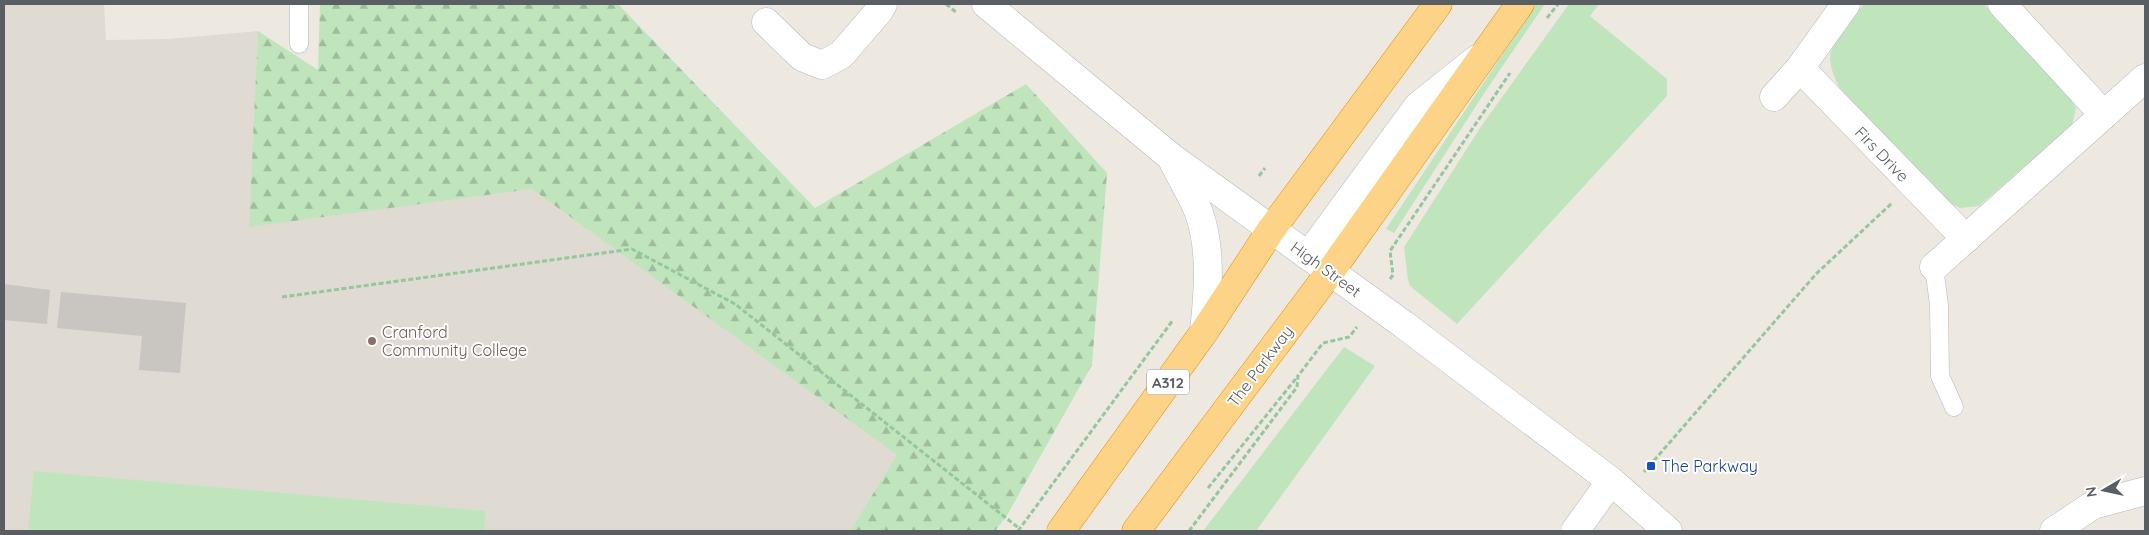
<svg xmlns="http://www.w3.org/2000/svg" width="2149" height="535" font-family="Quicksand,sans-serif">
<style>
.education{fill:#dfdad2}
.grass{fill:#c0e5bc}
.forest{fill:url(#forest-firs)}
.building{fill:#c9c5c0}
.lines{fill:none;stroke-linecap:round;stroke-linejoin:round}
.lane-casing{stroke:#b4b8bc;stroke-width:19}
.street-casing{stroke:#b4b8bc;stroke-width:29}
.secondary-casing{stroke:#b4b9be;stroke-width:29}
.highway-casing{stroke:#ed8b00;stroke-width:29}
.path{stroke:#95c69e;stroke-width:3;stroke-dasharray:5 2.5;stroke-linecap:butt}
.lane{stroke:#fff;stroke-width:18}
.street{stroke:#fff;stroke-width:28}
.secondary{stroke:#fff;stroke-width:28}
.highway{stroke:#fdd387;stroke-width:28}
.education-dot{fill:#8d6e63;stroke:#fff;stroke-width:2}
.transit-dot{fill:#1a4fb4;stroke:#fff;stroke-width:2}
.labels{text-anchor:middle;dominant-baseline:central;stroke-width:4;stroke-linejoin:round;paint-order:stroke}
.shield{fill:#fff;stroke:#8b8e91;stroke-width:1}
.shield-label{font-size:15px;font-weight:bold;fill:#595e62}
.street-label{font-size:16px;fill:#595e62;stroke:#fff}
.education-label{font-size:16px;fill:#785e54;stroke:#fff;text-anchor:start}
.transit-label{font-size:16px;fill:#164399;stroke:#fff;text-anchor:start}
</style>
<defs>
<pattern id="forest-firs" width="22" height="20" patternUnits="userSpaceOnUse" patternTransform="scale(1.25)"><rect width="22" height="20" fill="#c0e5bc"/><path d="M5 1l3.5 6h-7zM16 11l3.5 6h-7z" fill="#9fbd9c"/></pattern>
</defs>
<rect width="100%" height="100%" fill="#ede9e1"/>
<polygon class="education" points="4,4 104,4 106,40 168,39 258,31 250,226 532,189 898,455 850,531 4,531"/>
<g class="grass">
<polygon points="1536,4 1545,4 1487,89 1394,233 1386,229"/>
<polygon points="1569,4 1599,4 1590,16 1667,79 1667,96 1457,324 1410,286 1408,280 1404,247 1482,125"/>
<path d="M1864,4H1984L2065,89L2076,108L2072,125L1979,206L1960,208L1944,201L1840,89C1835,79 1831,70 1830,59C1829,43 1854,16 1864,4Z"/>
<polygon points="1344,347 1375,366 1256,531 1203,531"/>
<polygon points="34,471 486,511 484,531 28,531"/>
</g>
<polygon class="forest" points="320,4 618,4 815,208 1026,84 1107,173 1092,365 1006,517 995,531 850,531 897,455 532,189 249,227 258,31 318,70"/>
<g class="building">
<polygon points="4,284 50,290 47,324 4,320"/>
<polygon points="61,292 186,303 180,373 139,370 142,336 57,328"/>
</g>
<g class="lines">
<defs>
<g id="lane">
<polyline points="299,44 299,4"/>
<polyline points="1934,267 1939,305 1940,376 1954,407"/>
</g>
<g id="street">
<polyline points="2002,4 2104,115"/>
<polyline points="766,22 802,57 822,65 841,55 879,11 883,4"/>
<polyline points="1800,68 1966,239"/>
<polyline points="1774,97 1800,68 1846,4"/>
<polyline points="1934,267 2145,78"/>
<polyline points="1575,531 1611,481"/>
<polyline points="2054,531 2093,505 2145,491"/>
</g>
<g id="secondary">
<polyline points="986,4 1171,157 1403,324 1611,481 1668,531"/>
<path d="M1173,161C1181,178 1192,195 1199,213C1212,250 1208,294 1204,332"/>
<polyline points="1308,256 1418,106 1477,59"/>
</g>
<g id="highway">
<polyline points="1061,531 1204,332 1271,230 1438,4"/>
<polyline points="1136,531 1330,272 1520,4"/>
</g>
</defs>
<use href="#lane" class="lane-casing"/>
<use href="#street" class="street-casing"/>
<use href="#secondary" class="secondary-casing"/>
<use href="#highway" class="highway-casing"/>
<g class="path">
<polyline points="946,4 957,13"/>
<polyline points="1547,18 1558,4"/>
<polyline points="1259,176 1265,168"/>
<polyline points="1390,279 1393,275 1390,251 1510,73"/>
<polyline points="282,297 632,249 735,304 1020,529"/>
<polyline points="1644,472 1816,274 1892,203"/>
<polyline points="1208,488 1298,376"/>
<polyline points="1018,531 1173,320"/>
<polyline points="1189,531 1297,387 1298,376 1323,343 1349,337 1357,327"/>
</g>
<use href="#lane" class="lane"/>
<use href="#street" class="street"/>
<use href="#secondary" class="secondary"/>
<use href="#highway" class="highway"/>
</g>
<circle class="education-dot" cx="372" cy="341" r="5"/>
<rect class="transit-dot" x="1646" y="461" width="10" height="10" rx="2.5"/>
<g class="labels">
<rect class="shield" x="1147" y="369.5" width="42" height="25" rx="4"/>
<g class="shield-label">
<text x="1168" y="382">A312</text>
</g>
<g class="street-label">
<text transform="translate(1882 154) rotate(46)">Firs Drive</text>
<text transform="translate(1326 269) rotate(36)">High Street</text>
<text transform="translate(1260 366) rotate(-53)">The Parkway</text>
</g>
<g class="education-label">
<text x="382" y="332">Cranford<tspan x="382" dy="18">Community College</tspan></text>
</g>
<g class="transit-label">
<text x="1661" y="466">The Parkway</text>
</g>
</g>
<rect width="2149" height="535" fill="none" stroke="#595e62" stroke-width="10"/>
<g transform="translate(2104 490) rotate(261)" stroke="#ffffff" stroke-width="4" paint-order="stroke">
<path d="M0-4L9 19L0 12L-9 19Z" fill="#595e62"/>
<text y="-8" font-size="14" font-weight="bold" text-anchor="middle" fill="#595e62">N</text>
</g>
</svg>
